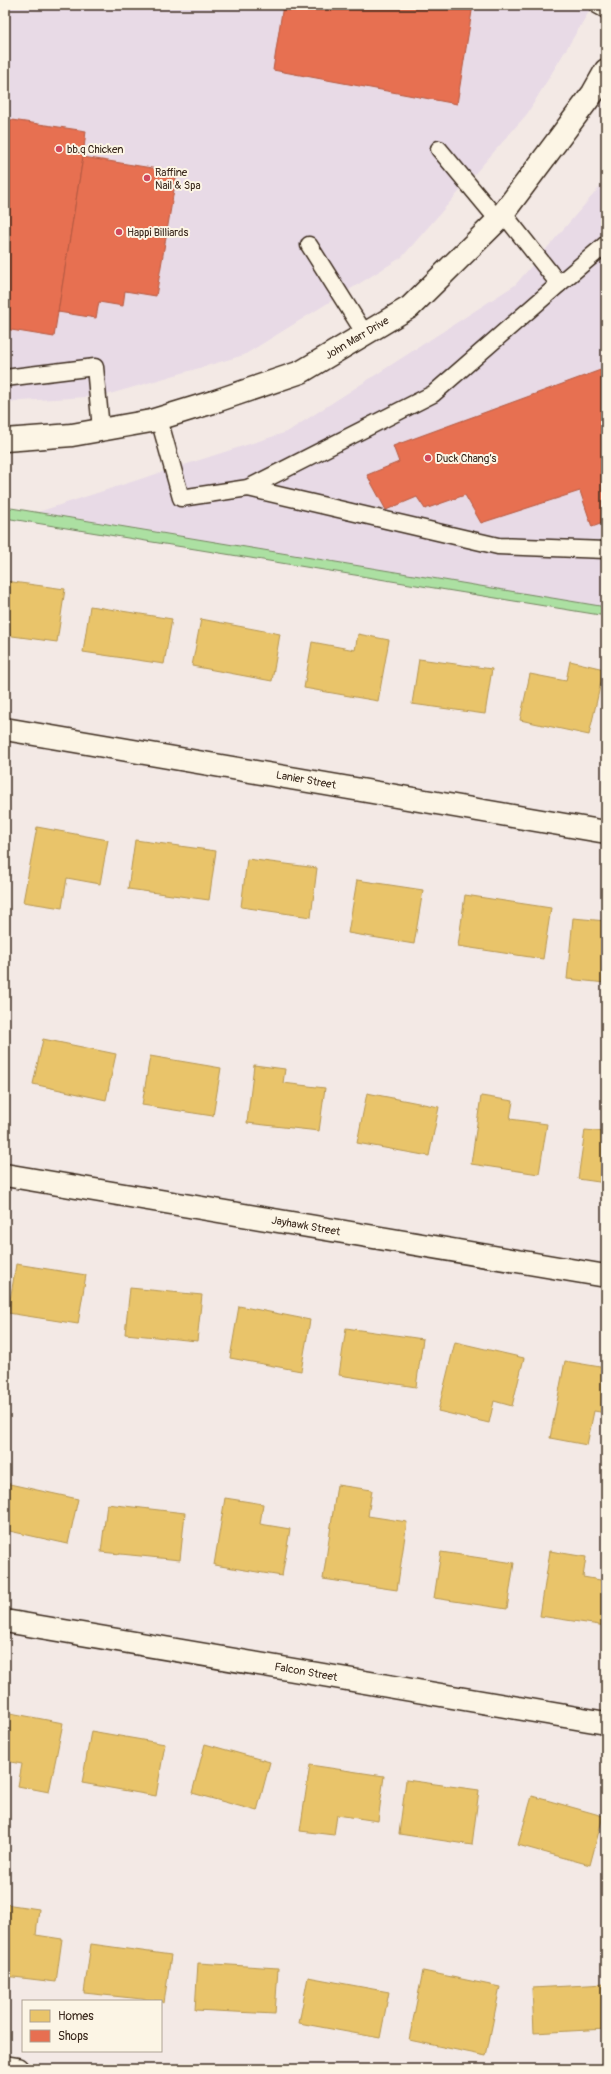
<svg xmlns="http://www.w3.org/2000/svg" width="611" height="2074" font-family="Pangolin,sans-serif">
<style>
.built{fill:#e8dae6}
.green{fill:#ace0a2;stroke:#748560}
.homes{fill:#e9c46a;stroke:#b59653}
.shops{fill:#e76f51;stroke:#b35a42}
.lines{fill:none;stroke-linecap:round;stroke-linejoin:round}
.lane-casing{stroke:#3b2a1e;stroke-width:19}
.street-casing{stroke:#3b2a1e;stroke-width:25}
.secondary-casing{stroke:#3b2a1e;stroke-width:25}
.lane{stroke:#fcf5e5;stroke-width:16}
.street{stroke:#fcf5e5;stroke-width:22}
.secondary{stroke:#fcf5e5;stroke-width:22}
.poi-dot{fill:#d1495b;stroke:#fcf5e5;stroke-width:1.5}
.labels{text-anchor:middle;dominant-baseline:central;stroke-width:4;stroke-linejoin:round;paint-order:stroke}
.poi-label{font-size:11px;fill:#3b2a1e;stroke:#fcf5e5;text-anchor:start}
.street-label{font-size:11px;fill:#3b2a1e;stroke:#fcf5e5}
</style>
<rect width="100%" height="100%" fill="#f3e9e5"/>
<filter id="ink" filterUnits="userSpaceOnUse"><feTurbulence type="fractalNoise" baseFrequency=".025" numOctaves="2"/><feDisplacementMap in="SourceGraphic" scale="8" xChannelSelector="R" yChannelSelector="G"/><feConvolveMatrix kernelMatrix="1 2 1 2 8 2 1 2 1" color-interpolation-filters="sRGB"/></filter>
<g filter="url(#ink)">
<g class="built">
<polygon points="5,5 593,5 527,114 402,257 244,355 103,396 5,402"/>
<polygon points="606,180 606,607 38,512 287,432 515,285"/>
</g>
<polygon class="green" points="5,507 606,607 606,616 5,518"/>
<g class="homes">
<polygon points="5,581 65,589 57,642 5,635"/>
<polygon points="90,606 172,619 164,664 83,652"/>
<polygon points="201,619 280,634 272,681 192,666"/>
<polygon points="358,634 389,640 378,701 304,688 312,642 355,650"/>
<polygon points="419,659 492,669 485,714 412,704"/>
<polygon points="570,661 604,669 589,735 520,720 530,674 566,681"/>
<polygon points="37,827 108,840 100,884 67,878 62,908 23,902"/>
<polygon points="135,840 216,851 209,900 128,889"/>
<polygon points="247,859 317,868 311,917 241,907"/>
<polygon points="357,880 423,890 414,944 348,933"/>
<polygon points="465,895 551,908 543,959 458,946"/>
<polygon points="573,918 606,921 606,983 567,979"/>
<polygon points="43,1039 116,1054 106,1100 33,1084"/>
<polygon points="150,1056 221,1068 213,1116 142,1105"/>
<polygon points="254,1065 285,1069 283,1083 325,1088 319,1131 247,1123"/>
<polygon points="367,1093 439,1107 429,1156 357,1143"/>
<polygon points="481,1096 513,1101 510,1119 547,1124 539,1174 471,1164"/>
<polygon points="585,1130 606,1132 606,1183 578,1179"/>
<polygon points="16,1264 86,1275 78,1324 8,1313"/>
<polygon points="130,1288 202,1295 197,1341 125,1334"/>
<polygon points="239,1306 310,1320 301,1371 230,1358"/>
<polygon points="346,1328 423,1339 416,1387 339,1375"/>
<polygon points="455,1342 524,1358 512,1406 494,1401 489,1423 438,1411"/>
<polygon points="565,1361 606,1368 606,1413 594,1411 587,1445 550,1438"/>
<polygon points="5,1483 78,1499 68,1544 5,1530"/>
<polygon points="337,1485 372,1490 368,1516 407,1522 397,1590 323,1579"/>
<polygon points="225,1498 263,1504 260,1524 290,1529 282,1576 214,1565"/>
<polygon points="107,1504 185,1513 180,1560 101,1552"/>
<polygon points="550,1551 586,1557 583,1577 606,1581 606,1626 540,1616"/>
<polygon points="441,1552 514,1563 507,1609 434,1598"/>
<polygon points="5,1712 63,1723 49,1792 18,1786 22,1764 5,1761"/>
<polygon points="91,1731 165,1744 156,1796 82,1783"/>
<polygon points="205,1744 270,1762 257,1811 192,1793"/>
<polygon points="310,1765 384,1776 378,1821 337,1815 334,1835 300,1831"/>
<polygon points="406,1780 479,1790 472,1845 399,1834"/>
<polygon points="532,1796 603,1816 590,1865 518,1845"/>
<polygon points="5,1904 39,1909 36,1935 62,1939 56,1982 5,1976"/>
<polygon points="91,1944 171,1955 164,2003 161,2001 84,1993"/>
<polygon points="198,1963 278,1968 275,2014 195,2010"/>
<polygon points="423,1971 500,1987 486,2056 409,2040"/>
<polygon points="308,1977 389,1992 380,2038 299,2023"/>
<polygon points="606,1984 606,2029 534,2033 532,1988"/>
</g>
<g class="shops">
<polygon points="283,5 473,5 457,104 273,70"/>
<polygon points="5,119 86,131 83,157 54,337 5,329"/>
<polygon points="83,157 177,172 156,296 125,291 123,306 99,302 96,318 58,312"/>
<polygon points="606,368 606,522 592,527 580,491 481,523 465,495 425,509 417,497 386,510 367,475 399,462 393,446"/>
</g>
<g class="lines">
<defs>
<g id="lane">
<polyline points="597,5 606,10"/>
<polyline points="439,149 498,220"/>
<polyline points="309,245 365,334"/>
<polyline points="559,284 606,244"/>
<polyline points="5,378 95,367 101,429"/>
<polyline points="159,419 181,498 248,488 433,394 559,284 503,213"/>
<polyline points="248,488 498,546 606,550"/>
</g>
<g id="street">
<polyline points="5,729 606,832"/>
<polyline points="5,1175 606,1276"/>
<polyline points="5,1621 606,1723"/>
<polyline points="5,2067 17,2069"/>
</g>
<polyline id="secondary" points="5,440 72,435 151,421 213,402 301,372 410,307 498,220 593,93 606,70"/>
</defs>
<use href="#lane" class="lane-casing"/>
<use href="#street" class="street-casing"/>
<use href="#secondary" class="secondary-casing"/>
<use href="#lane" class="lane"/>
<use href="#street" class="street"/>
<use href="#secondary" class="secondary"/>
</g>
</g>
<g class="poi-dot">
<circle cx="59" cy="149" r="4"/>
<circle cx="147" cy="178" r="4"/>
<circle cx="119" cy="232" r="4"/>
<circle cx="428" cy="458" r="4"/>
</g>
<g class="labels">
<g class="poi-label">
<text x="67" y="149">bb.q Chicken</text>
<text x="155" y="172">Raffine<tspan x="155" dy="13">Nail &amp; Spa</tspan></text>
<text x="127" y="232">Happi Billiards</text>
<text x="436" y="458">Duck Chang’s</text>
</g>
<g class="street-label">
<text transform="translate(357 338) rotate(-31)">John Marr Drive</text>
<text transform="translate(306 780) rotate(10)">Lanier Street</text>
<text transform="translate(306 1226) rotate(10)">Jayhawk Street</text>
<text transform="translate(306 1672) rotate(10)">Falcon Street</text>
</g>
</g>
<rect width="611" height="2074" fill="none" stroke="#fcf5e5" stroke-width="20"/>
<rect x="10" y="10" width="591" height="2054" fill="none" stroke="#3b2a1e" stroke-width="1.5" filter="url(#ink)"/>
<rect x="22" y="2000" width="140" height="52" fill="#fcf5e5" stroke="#afa495"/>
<rect x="30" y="2010" width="20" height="12" fill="#e9c46a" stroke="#afa495"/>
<text x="58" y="2020" font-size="12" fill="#3b2a1e">Homes</text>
<rect x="30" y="2030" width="20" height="12" fill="#e76f51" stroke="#afa495"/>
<text x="58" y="2040" font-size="12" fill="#3b2a1e">Shops</text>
</svg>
